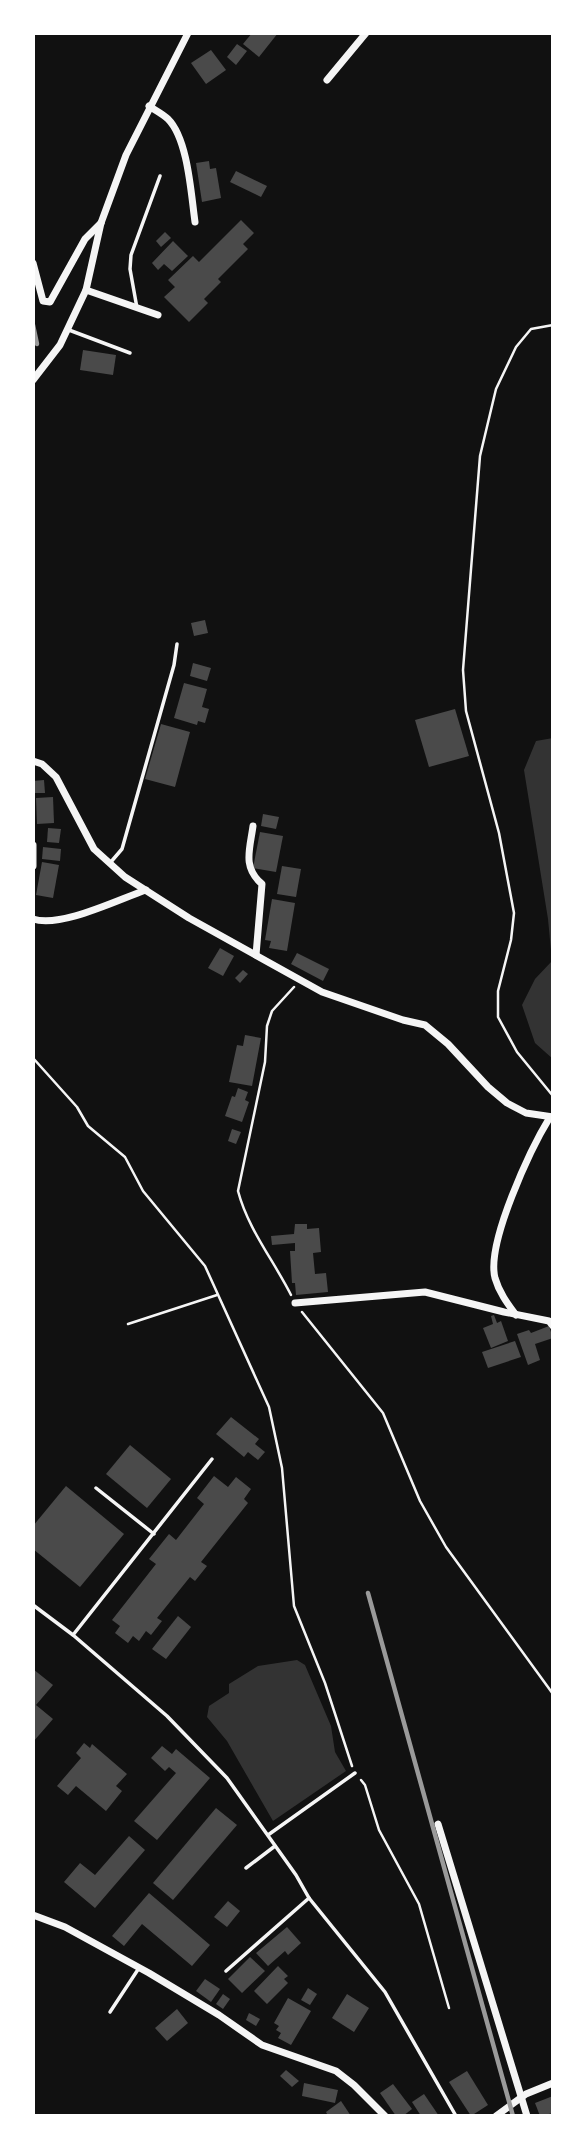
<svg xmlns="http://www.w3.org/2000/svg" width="586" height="2149" font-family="Jost,sans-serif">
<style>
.water{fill:#333}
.building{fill:#4a4a4a}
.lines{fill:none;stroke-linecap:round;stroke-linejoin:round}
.path{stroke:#f5f5f5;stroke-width:2.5}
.service{stroke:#f5f5f5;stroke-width:3.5}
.minor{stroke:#f5f5f5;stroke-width:7}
.rail{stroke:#9a9a9a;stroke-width:4.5}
</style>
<rect width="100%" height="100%" fill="#111"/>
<g class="water">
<polygon points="553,738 553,1059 535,1043 522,1005 535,979 552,961 548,919 524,770 536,741"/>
<polygon points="297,1660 305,1665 331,1726 335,1752 346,1771 273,1821 227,1741 207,1717 209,1706 229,1693 229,1684 258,1666"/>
</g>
<g class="building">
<polygon points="252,33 278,33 259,57 243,44"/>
<polygon points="237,44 247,51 236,65 227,57"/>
<polygon points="211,50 226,70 206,84 191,63"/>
<polygon points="209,161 210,169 216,168 221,198 202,202 196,163"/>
<polygon points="236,171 267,186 261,197 230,182"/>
<polygon points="241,220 254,233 243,244 248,249 218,279 221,282 204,299 208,303 189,322 164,297 175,287 168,280 193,256 199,262"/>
<polygon points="165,232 171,238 161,247 156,241"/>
<polygon points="173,241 188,256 172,271 164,264 158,270 152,263"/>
<polygon points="83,350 116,355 113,375 80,370"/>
<polygon points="205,620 208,633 194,636 191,623"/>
<polygon points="193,663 211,668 207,681 190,676"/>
<polygon points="184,683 207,689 202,707 209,709 205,723 198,721 197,725 174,718"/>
<polygon points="455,709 469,756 429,767 415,720"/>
<polygon points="161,724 190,732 175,787 145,779"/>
<polygon points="44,780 45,793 33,793 33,781"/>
<polygon points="53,797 54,823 37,824 36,798"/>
<polygon points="263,814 279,817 276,829 261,826"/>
<polygon points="48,828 61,829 59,843 47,842"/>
<polygon points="260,832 283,836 276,872 253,868"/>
<polygon points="43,847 61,849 60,861 42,859"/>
<polygon points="42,862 59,865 53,898 36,895"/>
<polygon points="282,866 301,869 296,897 277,894"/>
<polygon points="272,899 295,903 287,951 269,948 271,941 265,940"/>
<polygon points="220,948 234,956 223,976 208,968"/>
<polygon points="297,953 329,969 323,981 291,964"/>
<polygon points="243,970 248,974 240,983 235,978"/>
<polygon points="245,1035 261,1038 252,1086 229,1082 237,1045 243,1046"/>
<polygon points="238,1088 248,1092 245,1100 249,1102 242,1122 225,1116 232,1096 235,1097"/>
<polygon points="232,1129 241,1132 236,1144 228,1141"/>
<polygon points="295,1224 307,1224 307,1229 319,1228 321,1252 313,1253 315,1274 326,1273 328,1292 296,1295 295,1283 292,1283 290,1251 295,1251 295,1243 272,1245 271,1236 294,1234"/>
<polygon points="494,1315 497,1323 501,1321 508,1341 491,1348 483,1328 493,1324 491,1316"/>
<polygon points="549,1326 553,1338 535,1344 540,1360 528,1365 517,1334 529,1330 531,1333"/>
<polygon points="515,1341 521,1357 488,1368 482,1352"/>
<polygon points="231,1417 259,1439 255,1444 265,1452 258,1460 248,1452 244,1457 216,1434"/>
<polygon points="130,1445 171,1479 147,1508 106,1474"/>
<polygon points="214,1476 228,1487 236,1477 251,1489 244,1499 248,1503 201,1562 207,1566 195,1581 190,1577 157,1618 162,1621 151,1635 146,1631 139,1641 133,1636 128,1643 115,1633 120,1626 112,1620 156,1564 149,1559 169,1534 176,1540 204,1504 197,1498"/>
<polygon points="66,1486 124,1534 80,1587 33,1549 33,1526"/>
<polygon points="178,1616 191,1627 166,1659 152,1649"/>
<polygon points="33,1669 53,1685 36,1705 53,1719 33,1742"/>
<polygon points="84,1743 90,1748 92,1744 127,1774 116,1786 122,1791 106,1811 76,1786 68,1795 57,1786 81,1758 76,1753"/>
<polygon points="162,1746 172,1754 176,1749 210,1778 157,1840 134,1821 176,1773 169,1767 165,1771 151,1758"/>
<polygon points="216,1808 237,1825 173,1900 153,1883"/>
<polygon points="129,1836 145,1850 95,1908 64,1882 80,1863 95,1875"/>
<polygon points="149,1893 210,1945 192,1966 142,1924 124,1946 112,1936"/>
<polygon points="228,1901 240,1911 227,1927 214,1917"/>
<polygon points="287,1927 301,1943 288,1955 285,1951 268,1966 256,1953"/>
<polygon points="250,1957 265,1971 242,1993 228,1979"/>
<polygon points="278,1966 288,1976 284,1979 288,1983 267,2004 254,1991"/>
<polygon points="205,1979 220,1989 211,2002 196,1991"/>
<polygon points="308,1988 317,1994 310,2005 301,2000"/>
<polygon points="223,1994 230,1999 223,2009 216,2004"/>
<polygon points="347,1994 369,2008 354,2032 332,2018"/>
<polygon points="288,1998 311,2011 291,2045 278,2038 281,2033 276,2030 279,2026 274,2023"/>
<polygon points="177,2009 188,2023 167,2041 155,2028"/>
<polygon points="249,2013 260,2019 256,2026 246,2020"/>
<polygon points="286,2070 299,2081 292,2087 280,2076"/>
<polygon points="467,2071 488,2105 471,2116 449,2082"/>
<polygon points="304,2083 338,2090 335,2103 302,2096"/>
<polygon points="393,2084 412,2109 403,2116 396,2116 380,2093"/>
<polygon points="424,2094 439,2116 421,2116 412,2102"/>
<polygon points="553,2096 553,2113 540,2116 535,2103"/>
<polygon points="341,2101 351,2116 328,2116 326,2112"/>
</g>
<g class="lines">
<g class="path">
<polyline points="553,325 531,329 516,347 496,389 480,456 463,670 466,711 499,833 514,913 511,940 498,991 498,1017 517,1052 553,1096"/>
<polyline points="33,1058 77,1107 88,1126 125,1157 143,1191 205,1266 269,1407 282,1468 294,1606 325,1683 352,1766"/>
<path d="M291,1295C274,1261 248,1229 238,1191L265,1062L267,1026L272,1011L294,987"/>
<polyline points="302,1312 383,1413 420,1501 446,1547 553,1694"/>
<polyline points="128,1324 217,1295"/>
<polyline points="361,1780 365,1785 379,1830 419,1904 449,2008"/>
</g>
<g class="service">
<polyline points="137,308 130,269 131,255 160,176"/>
<polyline points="69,330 130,353"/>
<polyline points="110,863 122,849 174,665 177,644"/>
<polyline points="96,1488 154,1534"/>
<polyline points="33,1605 73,1635 167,1716 227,1778 296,1875 309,1898 385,1992 456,2116"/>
<polyline points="73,1635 212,1459"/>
<polyline points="268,1835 355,1773"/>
<polyline points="246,1868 275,1846"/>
<polyline points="226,1971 309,1898"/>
<polyline points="110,2012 139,1968"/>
</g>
<g class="minor">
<polyline points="327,80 366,33"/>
<path d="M149,106C155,110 163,114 168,119C188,139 191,194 195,222"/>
<polyline points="33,263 43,301 50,302 85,239 101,223"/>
<polyline points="86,290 158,315"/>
<polyline points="33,380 60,345 86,290 101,223 126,155 188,33"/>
<polyline points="33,761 42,764 56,777 94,849 125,877 189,918 322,992 403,1020 425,1025 448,1044 488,1087 507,1103 526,1113 553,1117"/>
<path d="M253,826C250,849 242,867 262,884L256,955"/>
<polyline points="33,845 33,866"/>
<path d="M33,919C61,928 117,900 146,890"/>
<polyline points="295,1303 425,1292 504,1312 549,1321 553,1326"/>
<path d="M516,1315C507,1303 499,1292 495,1278C486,1243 531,1148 550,1117"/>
<polyline points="438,1824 527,2116"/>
<polyline points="33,1915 65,1927 149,1973 219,2015 262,2045 336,2071 354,2085 385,2116"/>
<polyline points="496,2116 526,2094 553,2083"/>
</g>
<g class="rail">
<polyline points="33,325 37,344"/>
<polyline points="368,1593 513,2116"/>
</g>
</g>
<rect width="586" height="2149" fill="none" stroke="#ffffff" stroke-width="70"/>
</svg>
